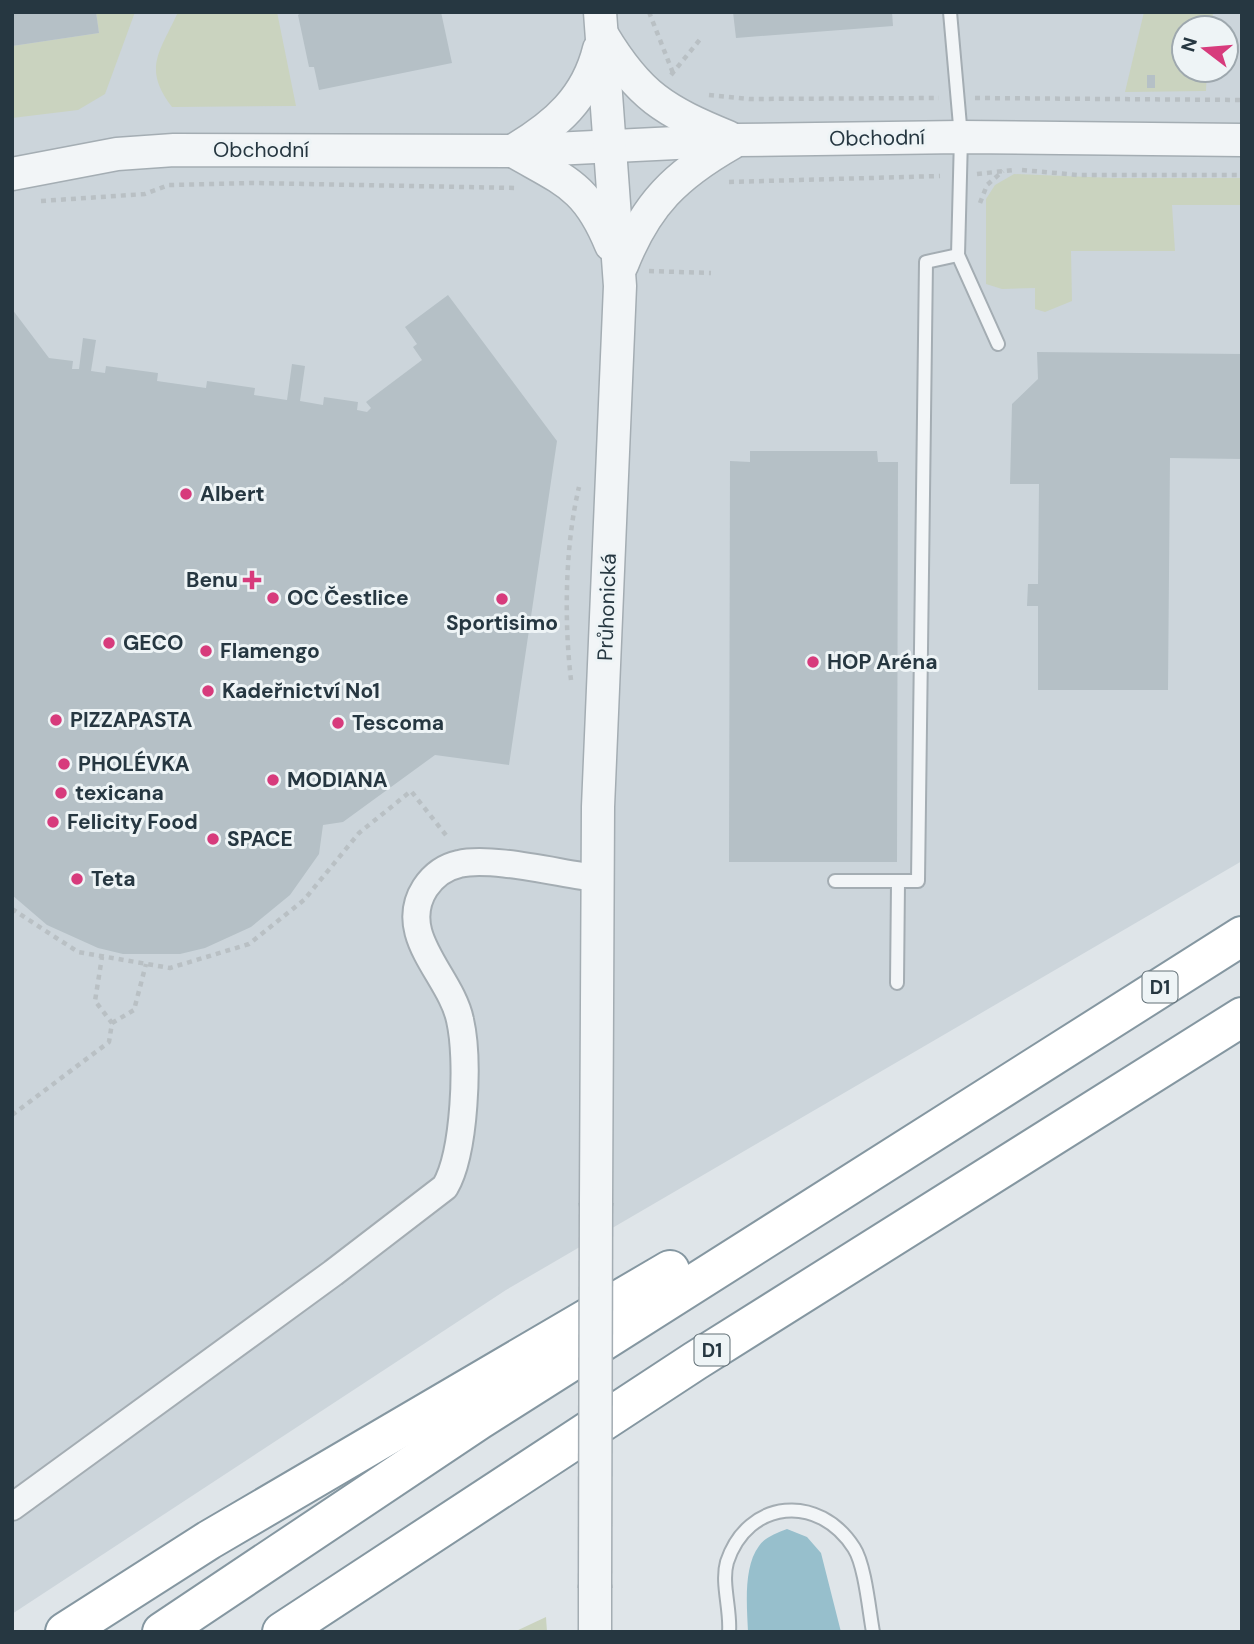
<svg xmlns="http://www.w3.org/2000/svg" width="1254" height="1644" font-family="'DM Sans',sans-serif">
<style>
.built{fill:#ccd5db;fill-rule:evenodd}
.green{fill:#cad3bf}
.water{fill:#97bfcc}
.building{fill:#b5c0c6}
.lines{fill:none;stroke-linecap:round;stroke-linejoin:round}
.service-casing{stroke:#a4adb3;stroke-width:16}
.minor-casing{stroke:#a4adb3;stroke-width:30}
.tertiary-casing{stroke:#a4adb3;stroke-width:35}
.motorway-casing{stroke:#8597a1;stroke-width:42}
.path{stroke:#b9c0c4;stroke-width:4.5;stroke-dasharray:5 5;stroke-linecap:butt}
.service{stroke:#f2f5f7;stroke-width:12}
.minor{stroke:#f2f5f7;stroke-width:26}
.tertiary{stroke:#f2f5f7;stroke-width:32}
.motorway{stroke:#fff;stroke-width:38}
.tertiary-bridge-casing{stroke:#a4adb3;stroke-width:35;stroke-linecap:butt}
.tertiary-bridge{stroke:#f2f5f7;stroke-width:32}
.poi-dot{fill:#d73b7c;stroke:#eef4f6;stroke-width:2.5}
.labels{text-anchor:middle;dominant-baseline:central;stroke-width:6;stroke-linejoin:round;paint-order:stroke}
.shield{fill:#eef4f6;stroke:#627077;stroke-width:2}
.shield-label{font-size:19px;font-weight:bold;fill:#263741}
.street-label{font-size:21px;fill:#263741;stroke:#eef4f6}
.poi-label{font-size:21px;font-weight:bold;fill:#263741;stroke:#eef4f6;text-anchor:start}
</style>
<rect width="100%" height="100%" fill="#dfe5e9"/>
<path class="built" d="M12,12H1242V861L506,1290L12,1614ZM1184,28H1226V70H1184Z"/>
<g class="green">
<polygon points="96,12 135,12 105,94 78,110 12,118 12,46 99,33"/>
<path d="M178,12H277L296,106L172,107C142,68 160,52 178,12Z"/>
<polygon points="1144,12 1213,12 1212,28 1184,28 1184,70 1207,70 1206,91 1125,92"/>
<polygon points="1014,174 1113,178 1242,178 1242,205 1172,205 1175,251 1071,251 1072,301 1045,312 1035,309 1035,288 1002,289 986,284 986,199 995,185"/>
<polygon points="546,1617 547,1632 514,1632"/>
</g>
<path class="water" d="M787,1529L807,1537L821,1553L841,1632H748C747,1607 743,1567 759,1546C765,1537 777,1533 787,1529Z"/>
<g class="building">
<polygon points="12,12 96,12 99,33 12,46"/>
<polygon points="302,12 441,12 452,63 319,90 314,67 309,67 298,15"/>
<polygon points="733,12 892,12 893,26 736,38"/>
<rect x="1147" y="75" width="8" height="13"/>
<polygon points="448,295 557,441 509,765 435,755 343,822 323,825 319,854 290,895 251,927 205,948 180,954 123,954 98,948 47,925 12,895 12,309 49,358 73,361 72,369 79,369 83,338 96,340 91,371 105,373 106,366 158,373 157,381 206,388 207,381 255,388 254,395 287,400 292,364 305,366 300,401 323,405 324,397 358,402 357,410 367,412 371,408 366,402 422,360 413,347 417,344 405,327"/>
<polygon points="1037,352 1242,354 1242,459 1170,458 1168,690 1038,690 1038,606 1027,606 1028,584 1038,584 1039,484 1010,484 1012,404 1038,379"/>
<polygon points="750,451 877,451 878,462 898,462 897,862 729,862 730,461 750,462"/>
</g>
<g class="lines">
<defs>
<g id="service">
<polyline points="950,12 961,137 958,255 998,344"/>
<polyline points="835,881 918,881 926,262 958,255"/>
<polyline points="897,983 898,883"/>
<path d="M729,1632C731,1610 721,1583 727,1562C748,1499 819,1493 854,1548C865,1565 869,1610 873,1632"/>
</g>
<path id="minor" d="M12,1507L333,1273L445,1187C465,1153 469,1059 460,1020C451,976 395,935 425,888C433,876 445,867 459,864C491,856 561,874 596,878"/>
<g id="tertiary">
<path d="M603,36C639,96 665,111 728,137"/>
<path d="M514,150C556,125 587,98 599,49"/>
<path d="M513,151C565,181 587,186 611,245"/>
<polyline points="12,174 117,154 174,150 513,151 737,140 961,137 1242,140"/>
<path d="M622,265C646,204 676,175 732,143"/>
<polyline points="596,1203 598,807 620,286 600,12"/>
<polyline points="595,1588 595,1632"/>
</g>
<g id="motorway">
<polyline points="65,1632 209,1540 670,1270"/>
<polyline points="162,1632 479,1420 1242,936"/>
<polyline points="282,1632 695,1361 1242,1017"/>
</g>
</defs>
<use href="#service" class="service-casing"/>
<use href="#minor" class="minor-casing"/>
<use href="#tertiary" class="tertiary-casing"/>
<use href="#motorway" class="motorway-casing"/>
<g class="path">
<polyline points="649,12 673,73"/>
<polyline points="671,75 702,37"/>
<polyline points="709,95 749,99 939,98"/>
<polyline points="975,98 1242,100"/>
<polyline points="1022,170 1078,175 1242,175"/>
<polyline points="977,174 1014,170"/>
<polyline points="729,182 940,176"/>
<polyline points="41,201 145,194 169,185 253,183 517,188"/>
<polyline points="980,203 987,185 1003,171"/>
<polyline points="649,271 711,273"/>
<path d="M571,680C564,621 565,545 579,487"/>
<polyline points="12,909 78,952 170,968 249,944 304,900 359,833 411,791 449,839"/>
<polyline points="112,1023 134,1010 146,964"/>
<polyline points="12,1115 109,1042 112,1023 95,1001 102,957"/>
</g>
<use href="#service" class="service"/>
<use href="#minor" class="minor"/>
<use href="#tertiary" class="tertiary"/>
<use href="#motorway" class="motorway"/>
<defs>
<polyline id="tertiary-bridge" points="595,1588 596,1203"/>
</defs>
<use href="#tertiary-bridge" class="tertiary-bridge-casing"/>
<use href="#tertiary-bridge" class="tertiary-bridge"/>
</g>
<g class="poi-dot">
<circle cx="186" cy="494" r="7"/>
<path d="M248.5 569.5h7v7h7v7h-7v7h-7v-7h-7v-7h7z"/>
<circle cx="273" cy="598" r="7"/>
<circle cx="502" cy="599" r="7"/>
<circle cx="109" cy="643" r="7"/>
<circle cx="206" cy="651" r="7"/>
<circle cx="813" cy="662" r="7"/>
<circle cx="208" cy="691" r="7"/>
<circle cx="56" cy="720" r="7"/>
<circle cx="338" cy="723" r="7"/>
<circle cx="64" cy="764" r="7"/>
<circle cx="273" cy="780" r="7"/>
<circle cx="61" cy="793" r="7"/>
<circle cx="53" cy="822" r="7"/>
<circle cx="213" cy="839" r="7"/>
<circle cx="77" cy="879" r="7"/>
</g>
<g class="labels">
<g class="shield">
<rect x="1142.5" y="971.5" width="35" height="31" rx="5"/>
<rect x="694.5" y="1334.5" width="35" height="31" rx="5"/>
</g>
<g class="shield-label">
<text x="1160" y="987">D1</text>
<text x="712" y="1350">D1</text>
</g>
<g class="street-label">
<text transform="translate(877 138) rotate(-1)">Obchodní</text>
<text x="261" y="150">Obchodní</text>
<text transform="translate(607 607) rotate(-88)">Průhonická</text>
</g>
<g class="poi-label">
<text x="200" y="494">Albert</text>
<text x="238" y="580" text-anchor="end">Benu</text>
<text x="287" y="598">OC Čestlice</text>
<text x="502" y="623" text-anchor="middle">Sportisimo</text>
<text x="123" y="643">GECO</text>
<text x="220" y="651">Flamengo</text>
<text x="827" y="662">HOP Aréna</text>
<text x="222" y="691">Kadeřnictví No1</text>
<text x="70" y="720">PIZZAPASTA</text>
<text x="352" y="723">Tescoma</text>
<text x="78" y="764">PHOLÉVKA</text>
<text x="287" y="780">MODIANA</text>
<text x="75" y="793">texicana</text>
<text x="67" y="822">Felicity Food</text>
<text x="227" y="839">SPACE</text>
<text x="91" y="879">Teta</text>
</g>
</g>
<rect width="1254" height="1644" fill="none" stroke="#263741" stroke-width="28"/>
<g transform="translate(1205 49) rotate(286)"><circle r="33" fill="#eef4f6" stroke="#9ea8ae" stroke-width="2"/>
<path d="M0-5L12 26L0 18L-12 26Z" fill="#d73b7c"/>
<text y="-10" font-size="19" font-weight="bold" text-anchor="middle" fill="#263741">N</text>
</g>
</svg>
